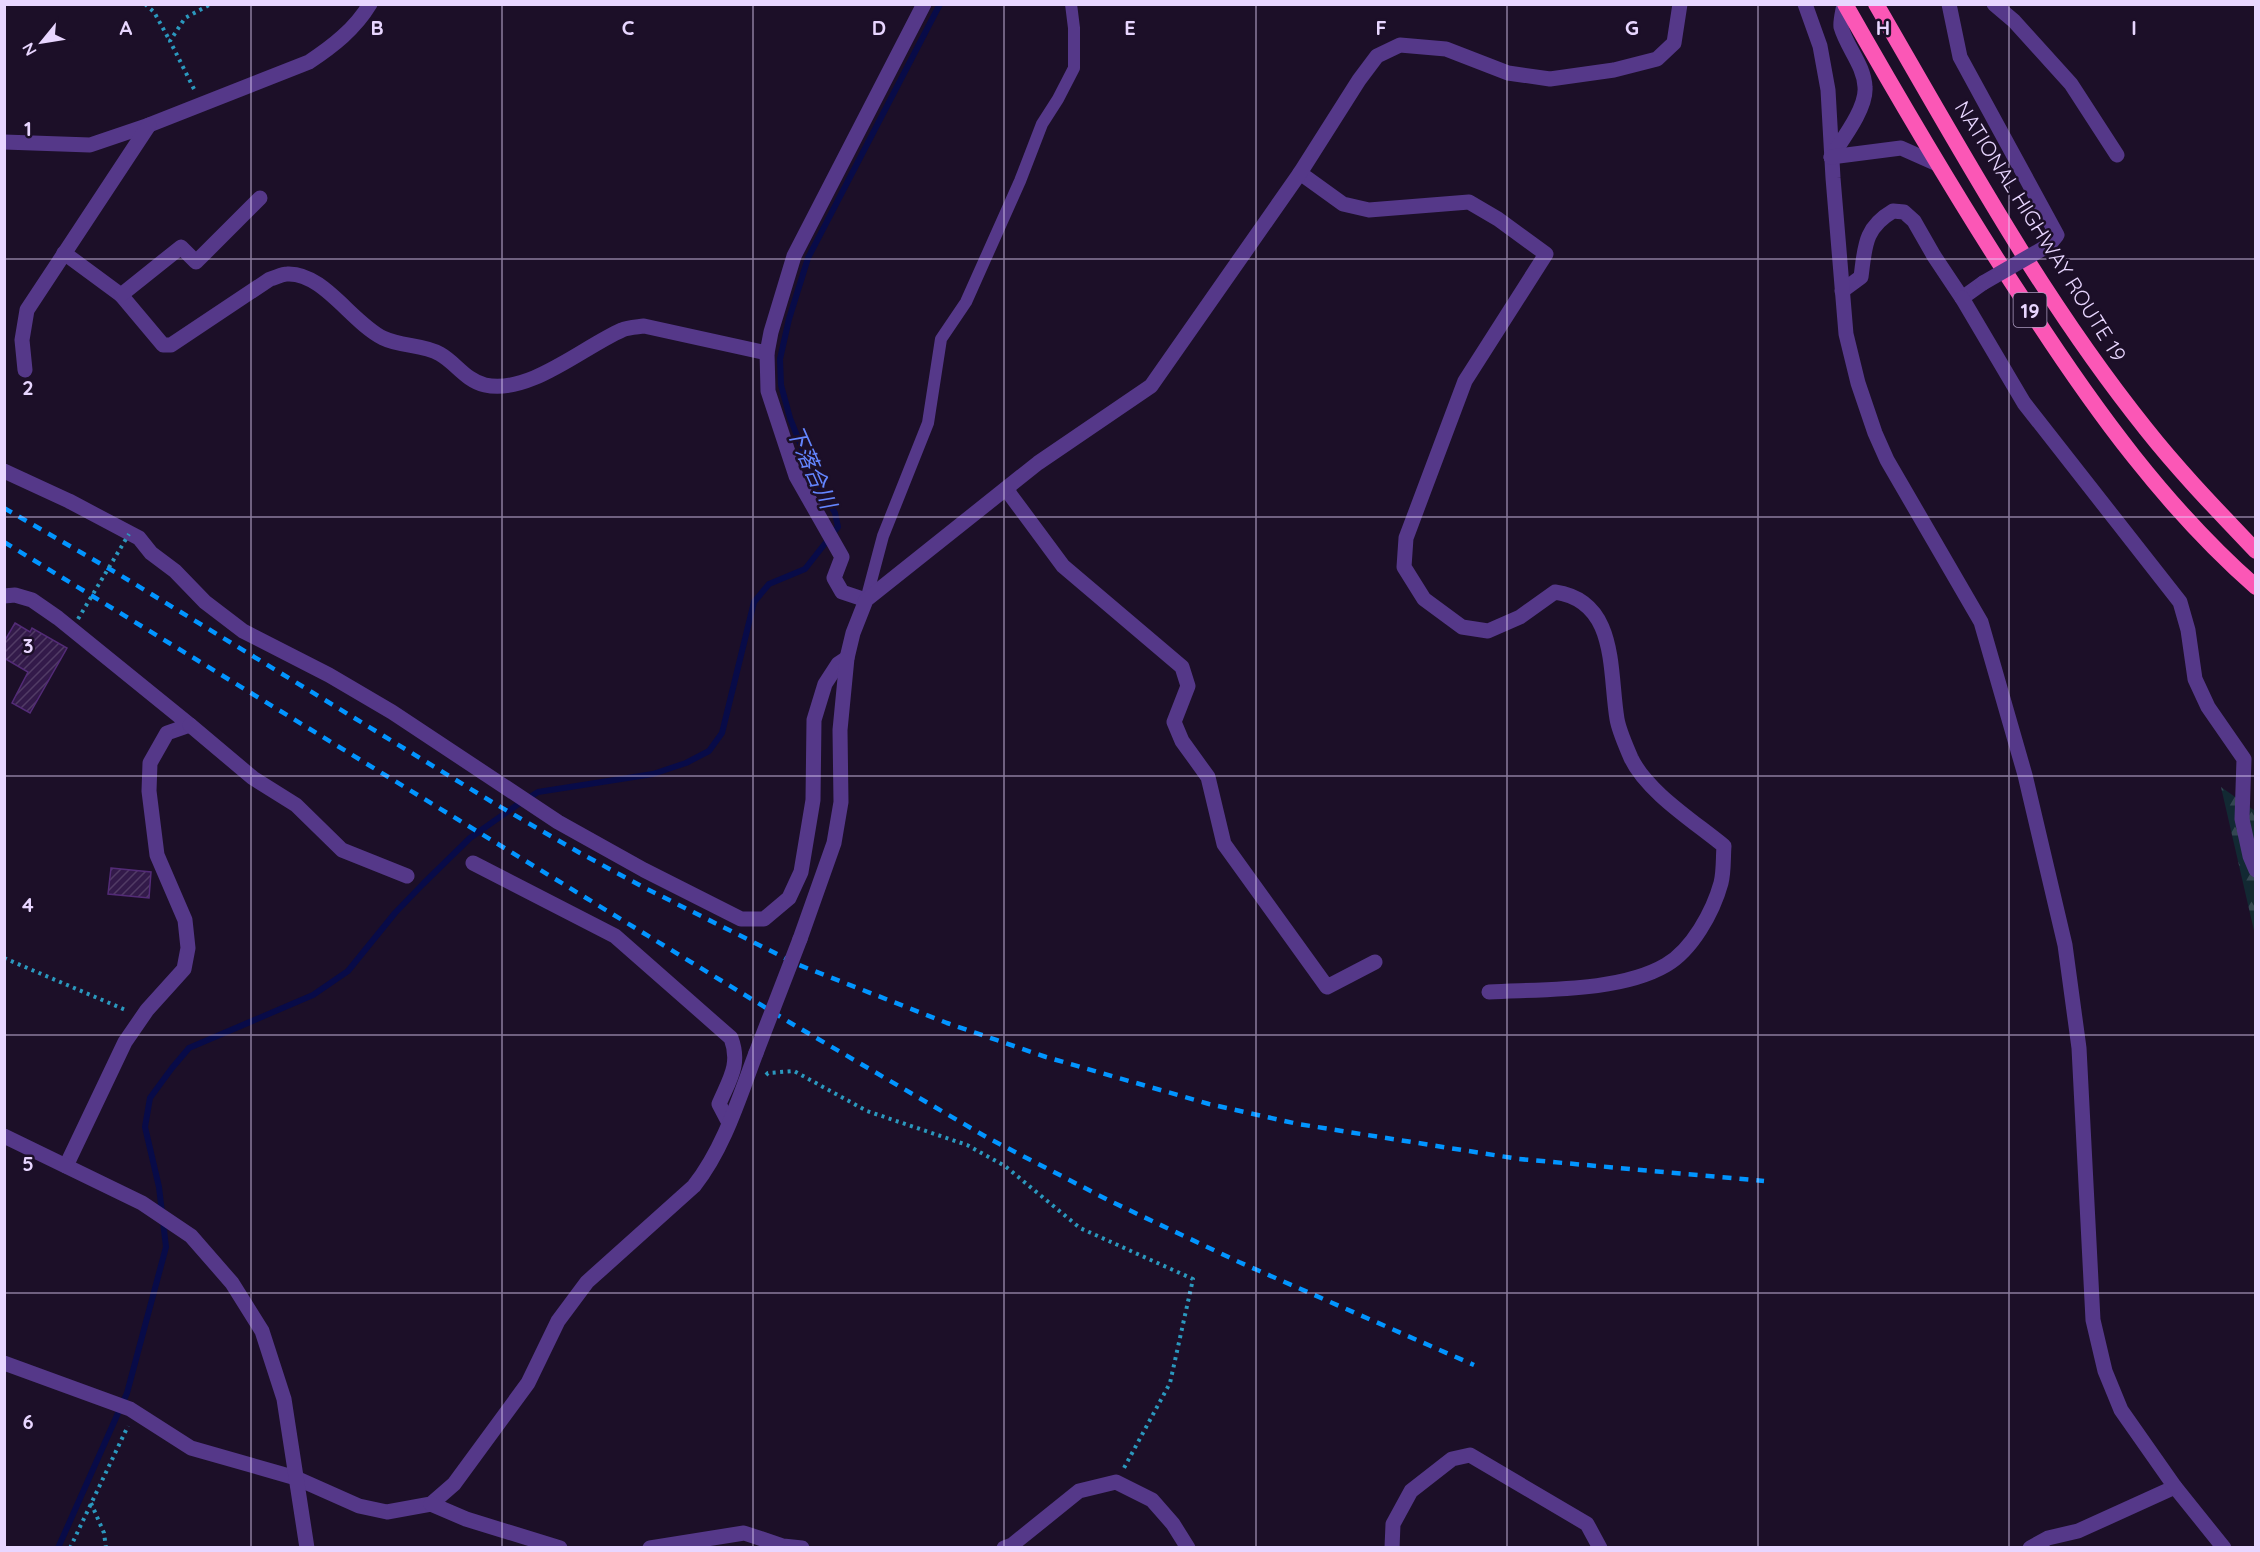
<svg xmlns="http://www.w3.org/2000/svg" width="2260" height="1552" font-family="Quicksand,'Noto Sans JP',sans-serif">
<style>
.forest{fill:url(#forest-firs)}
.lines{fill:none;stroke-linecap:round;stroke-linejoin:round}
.stream{stroke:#080b48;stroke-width:6}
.building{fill:url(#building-hatch);stroke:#532b77;stroke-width:1.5}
.path{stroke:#2b98be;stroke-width:4;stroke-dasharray:3 4.5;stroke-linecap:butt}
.service{stroke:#553889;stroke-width:12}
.minor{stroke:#553889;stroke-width:15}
.tertiary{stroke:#553889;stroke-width:15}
.trunk{stroke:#fb57b6;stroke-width:16}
.rail{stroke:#0295ff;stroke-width:4.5;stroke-dasharray:9 8;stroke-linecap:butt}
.path-bridge{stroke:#2b98be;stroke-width:4;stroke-dasharray:3 4.5;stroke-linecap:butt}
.minor-bridge{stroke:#553889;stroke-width:15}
.grid{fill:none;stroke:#e8d6ff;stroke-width:1.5;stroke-opacity:0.55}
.labels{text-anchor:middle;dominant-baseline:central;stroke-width:5;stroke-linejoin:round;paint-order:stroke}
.shield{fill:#1c0f28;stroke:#ab9abe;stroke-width:1.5}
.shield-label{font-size:20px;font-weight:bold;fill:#e8d6ff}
.street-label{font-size:21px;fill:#e8d6ff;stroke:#1c0f28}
.water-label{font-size:22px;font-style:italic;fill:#6486ff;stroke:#1c0f28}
.grid-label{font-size:20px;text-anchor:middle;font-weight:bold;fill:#e8d6ff;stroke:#1c0f28;stroke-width:5;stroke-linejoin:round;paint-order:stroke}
</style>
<defs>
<pattern id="forest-firs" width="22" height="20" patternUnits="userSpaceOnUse" patternTransform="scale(1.5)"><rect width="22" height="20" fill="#122933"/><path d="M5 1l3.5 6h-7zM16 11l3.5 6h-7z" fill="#344752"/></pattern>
<pattern id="building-hatch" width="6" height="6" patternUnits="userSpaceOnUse" patternTransform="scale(1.5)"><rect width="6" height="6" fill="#331a4a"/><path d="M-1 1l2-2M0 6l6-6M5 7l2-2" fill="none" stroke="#513b65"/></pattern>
</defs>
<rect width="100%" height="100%" fill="#1c0f28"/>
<polygon class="forest" points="2221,787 2255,811 2255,935"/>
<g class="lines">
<polyline class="stream" points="58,1548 127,1393 166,1247 159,1187 145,1127 150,1098 172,1068 189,1048 313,995 348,971 395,913 423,884 470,838 517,805 538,792 653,774 686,763 709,751 722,733 754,602 769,584 805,569 838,527 835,513 811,471 790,418 781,385 780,359 789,319 808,258 940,4"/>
</g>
<g class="building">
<polygon points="15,623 30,632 32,628 67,648 30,713 12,703 28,672 4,658 4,642"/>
<polygon points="111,868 151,872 149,898 108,894"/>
</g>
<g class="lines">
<g class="path">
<polyline points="145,4 154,12 170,41"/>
<polyline points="194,89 170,41 185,18 211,4"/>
<polyline points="4,958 128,1011"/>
<polyline points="766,1075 768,1073 794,1071 867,1111 967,1145 1005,1166 1080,1228 1193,1279 1170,1383 1124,1468"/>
<polyline points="91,1503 104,1533 106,1548"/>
<polyline points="70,1548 128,1426"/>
</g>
<polyline class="service" points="866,600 883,536 928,423 941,339 966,302 1020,181 1042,124 1058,99 1074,68 1074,28 1071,4"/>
<g class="minor">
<polyline points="1949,4 1960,57 2057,235 2049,245"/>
<polyline points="1994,4 2014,21 2071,84 2117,155"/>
<path d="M4,142L90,145L149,125L309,62C333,46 355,29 370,4"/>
<path d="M1300,173L1343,204L1369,210L1469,202L1498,219L1546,254L1465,381L1406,538L1404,567L1424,599L1462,627L1488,631L1520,617L1555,592C1618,601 1609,671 1617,719C1619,731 1626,746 1631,758C1647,792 1695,822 1724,846C1723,858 1724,871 1721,883C1713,912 1692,950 1666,965C1620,992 1542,989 1489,992"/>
<path d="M64,253L121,295L163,345H171L270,279C275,278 282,274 287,274C323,272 351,322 383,338C401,347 423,344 440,354C456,363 465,380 485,385C529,395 583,347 622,330C628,327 637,327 644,326L767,353"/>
<path d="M1842,291L1861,277C1865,247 1864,228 1893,211L1904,212L1914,221L1934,256L1962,298L1983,283"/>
<polyline points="121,295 181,247 196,262 260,198"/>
<polyline points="1962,298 2024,403 2180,602 2188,630 2195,679 2208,707 2244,759 2242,819 2250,856 2256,870"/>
<polyline points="25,370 22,340 27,310 149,125"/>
<polyline points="4,471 69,501 139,538 151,553 175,571 205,602 243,631 329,675 392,712 558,822 644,870 741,919 764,919 789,898 801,872 813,800 814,720 825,684 838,664 847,658"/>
<polyline points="1006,489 1063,566 1182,667 1188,686 1174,722 1182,741 1208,777 1224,844 1327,987 1375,962"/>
<polyline points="4,596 15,595 32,600 58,618 190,725 167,733 150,763 149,791 157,855 185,920 188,948 184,969 147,1010 125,1042 66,1166"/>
<polyline points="866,600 842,592 834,578 842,557 796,476 768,391 767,353 771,332 794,256 924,4"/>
<polyline points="190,725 253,778 296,805 342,850 407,876"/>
<path d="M473,863L615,936L731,1038C741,1065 729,1080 719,1104L729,1123"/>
<polyline points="800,939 834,843 841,802 840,730 847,658 853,633 866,600 1038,463 1151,386 1300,173 1359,80 1377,56 1400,45 1446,49 1508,73 1550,79 1614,70 1657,59 1674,43 1680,4"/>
<path d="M4,1363L130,1409L191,1448L296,1478L359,1506L387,1512L431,1504L454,1484L528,1383L558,1321L587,1282L694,1186C724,1148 739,1098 756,1053"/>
<polyline points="431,1504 466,1519 560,1548"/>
<polyline points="650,1548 744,1533 783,1546 802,1548"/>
<polyline points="1004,1548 1012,1545 1079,1491 1116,1482 1152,1500 1173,1524 1188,1548"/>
<polyline points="1392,1548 1393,1524 1411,1491 1452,1459 1470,1455 1587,1524 1600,1548"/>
<polyline points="2030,1548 2048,1538 2078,1531 2175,1487"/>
</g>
<g class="tertiary">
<polyline points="1805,4 1820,46 1828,90 1833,178 1846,334 1858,383 1875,433 1887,460 1981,622 2025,775 2065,945 2079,1048 2093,1320 2105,1371 2121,1410 2175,1487 2224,1548"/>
<path d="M1831,157C1842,140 1867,108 1865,87C1864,65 1847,48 1841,27C1840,21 1843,11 1844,4"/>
<polyline points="1831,157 1901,148 1937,164"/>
<polyline points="4,1136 142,1203 191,1236 232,1283 262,1331 284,1399 307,1548"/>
</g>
<g class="trunk">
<path d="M1845,4C1904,108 1964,211 2030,310C2095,410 2166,508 2256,587"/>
<path d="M1876,4C1960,149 2041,298 2146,429C2180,472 2218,511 2256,551"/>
</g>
<g class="rail">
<polyline points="4,508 120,575 492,802 580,853 643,887 799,965 947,1023 1046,1057 1209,1104 1298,1124 1519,1159 1764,1181"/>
<polyline points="4,542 789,1022 988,1138 1110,1201 1239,1262 1474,1365"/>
</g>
<polyline class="path-bridge" points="78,619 129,534"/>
<g class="minor-bridge">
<polyline points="1983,283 2049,245"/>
<polyline points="756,1053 800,939"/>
</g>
</g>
<path class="grid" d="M251,4V1548M502,4V1548M753,4V1548M1004,4V1548M1256,4V1548M1507,4V1548M1758,4V1548M2009,4V1548M4,259H2256M4,517H2256M4,776H2256M4,1035H2256M4,1293H2256"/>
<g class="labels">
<rect class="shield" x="2013.5" y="293" width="33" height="34" rx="4.5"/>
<g class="shield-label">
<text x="2030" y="310">19</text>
</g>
<g class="street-label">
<text transform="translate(2041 231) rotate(58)">NATIONAL HIGHWAY ROUTE 19</text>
</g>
<g class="water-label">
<text transform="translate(812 467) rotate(66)">下落合川</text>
</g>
</g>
<g class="grid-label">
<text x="126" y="35">A</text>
<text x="377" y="35">B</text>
<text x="628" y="35">C</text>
<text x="879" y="35">D</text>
<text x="1130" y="35">E</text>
<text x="1381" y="35">F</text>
<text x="1632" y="35">G</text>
<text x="1883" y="35">H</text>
<text x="2134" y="35">I</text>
<text x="28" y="136">1</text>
<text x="28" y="395">2</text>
<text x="28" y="653">3</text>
<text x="28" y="912">4</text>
<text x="28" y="1171">5</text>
<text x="28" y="1429">6</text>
</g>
<rect width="2260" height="1552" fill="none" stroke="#e8d6ff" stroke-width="12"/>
<g transform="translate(42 42) rotate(240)" stroke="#1c0f28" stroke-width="4.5" paint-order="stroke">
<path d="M0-4.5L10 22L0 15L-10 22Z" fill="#e8d6ff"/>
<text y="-9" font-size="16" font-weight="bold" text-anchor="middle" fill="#e8d6ff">N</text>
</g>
</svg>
